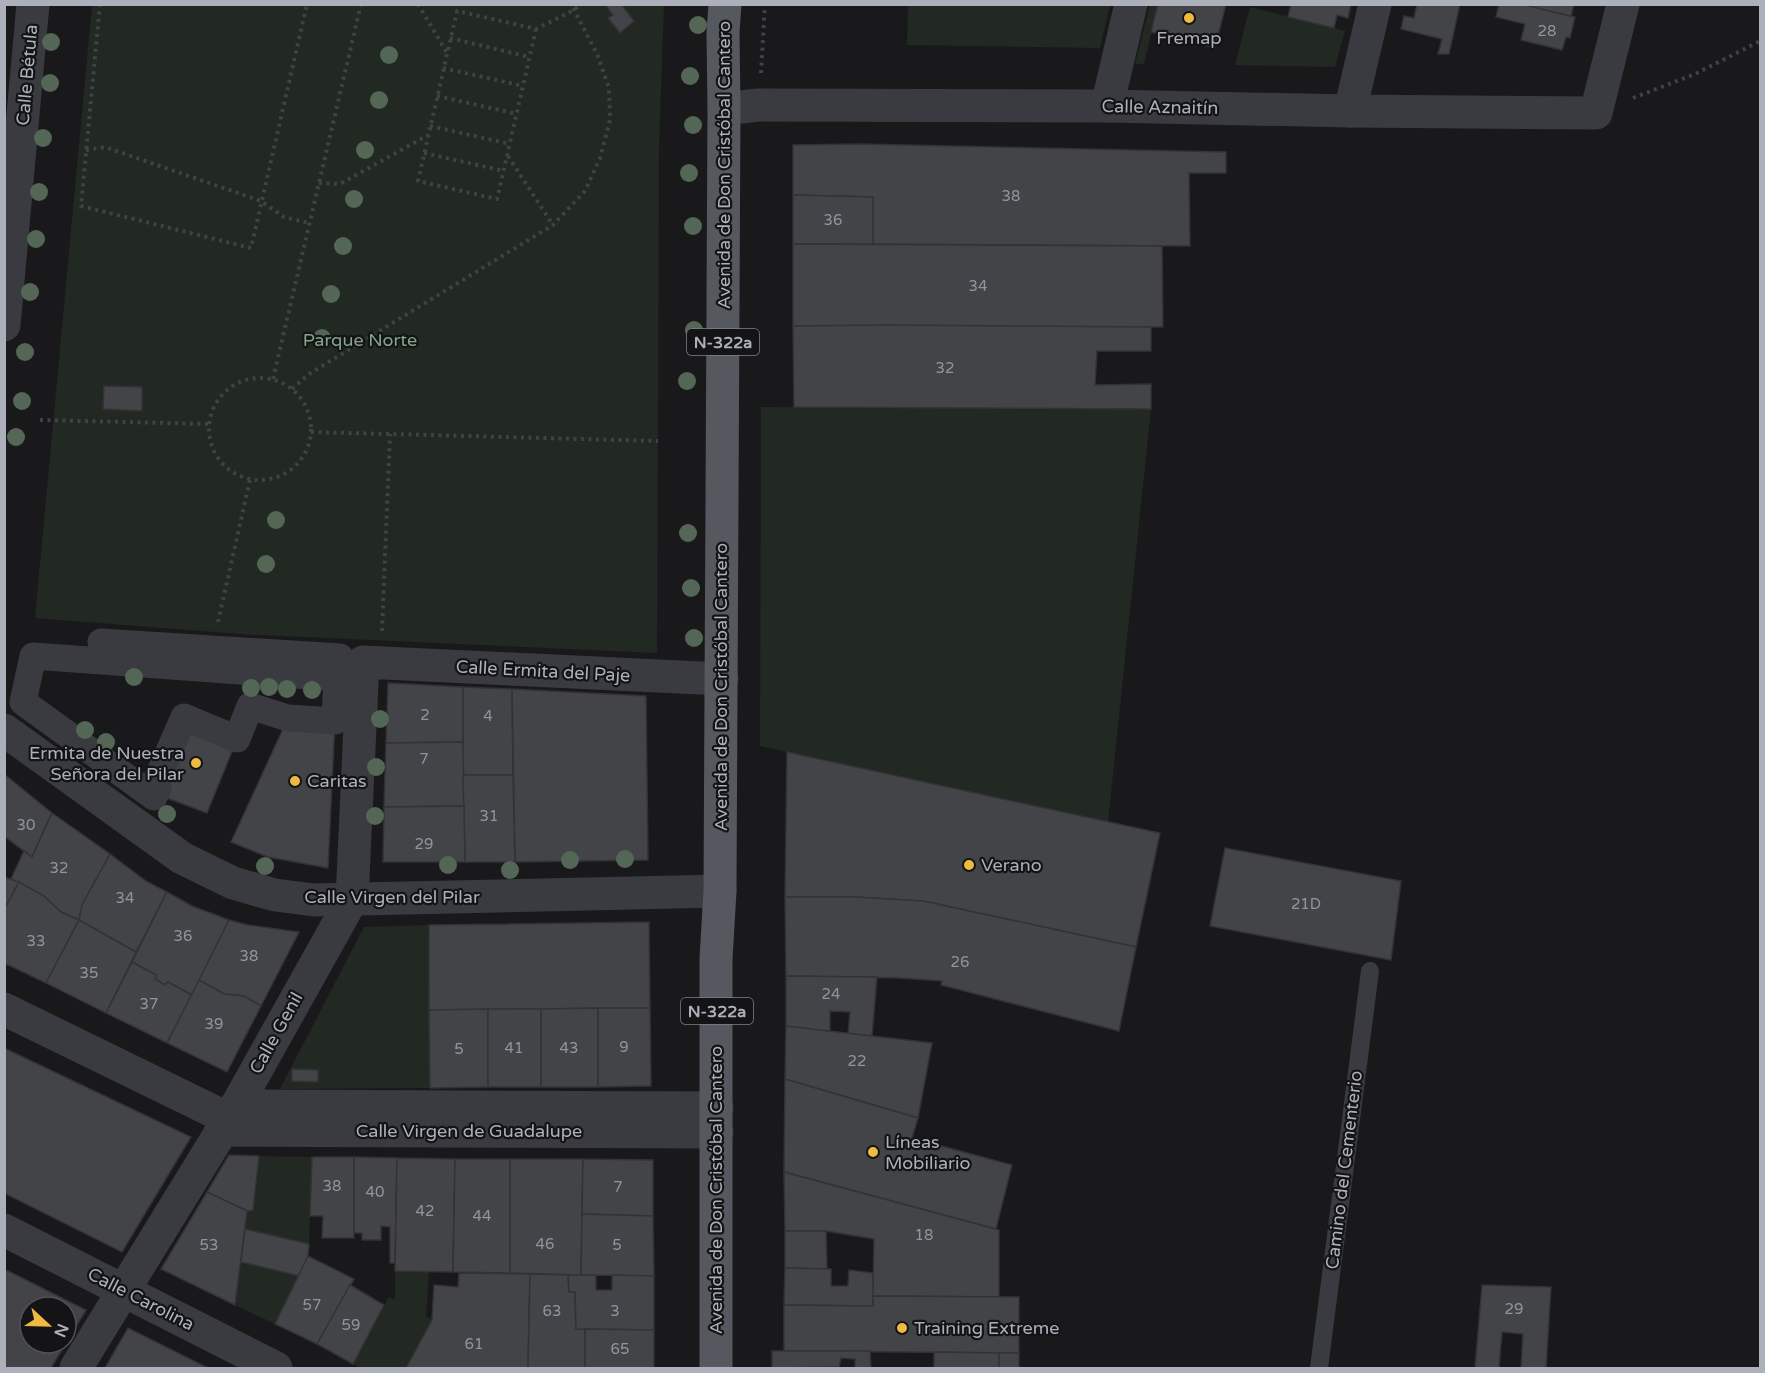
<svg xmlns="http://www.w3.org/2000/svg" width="1765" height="1373" font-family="'Varela Round',sans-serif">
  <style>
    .green { fill: #212922 }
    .building { fill: #434448; stroke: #333337; stroke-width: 1.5; fill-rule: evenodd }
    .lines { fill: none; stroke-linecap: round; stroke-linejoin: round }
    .path { stroke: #404247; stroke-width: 4; stroke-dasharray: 3 4.5; stroke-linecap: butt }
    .service { stroke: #3a3b40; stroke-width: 18 }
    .pedestrian { stroke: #3a3b40; stroke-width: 27 }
    .minor { stroke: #3a3b40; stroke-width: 33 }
    .primary { stroke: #56585f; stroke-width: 33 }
    .tree { fill: #546656 }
    .poi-dot { fill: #eeba3f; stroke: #141416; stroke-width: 2 }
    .labels { text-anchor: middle; stroke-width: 4.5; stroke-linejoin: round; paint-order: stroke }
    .number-label { font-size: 15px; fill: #92959e }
    .shield { fill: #141416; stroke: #7e8189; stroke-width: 1.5 }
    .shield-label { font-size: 16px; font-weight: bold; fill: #acb0ba }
    .poi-label { font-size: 18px; fill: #acb0ba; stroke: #141416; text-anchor: start }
    .street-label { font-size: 18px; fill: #acb0ba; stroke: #141416 }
    .park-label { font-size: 18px; fill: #84a587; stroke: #141416 }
  </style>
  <rect width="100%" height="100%" fill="#19191b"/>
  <g class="green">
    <polygon points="92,5 664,5 659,147 657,653 240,634 35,618"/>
    <polygon points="908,5 908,4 1110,5 1100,48 907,45"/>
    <polygon points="1150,5 1158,5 1144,64 1135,64"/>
    <polygon points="1250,7 1345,31 1335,67 1235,65"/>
    <polygon points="761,407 1151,409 1108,822 760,746"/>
    <polygon points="428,925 430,1088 280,1089 364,927"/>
    <polygon points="259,1156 312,1157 309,1244 245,1229 247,1211 253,1210"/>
    <polygon points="241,1262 300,1276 275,1324 235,1305"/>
    <polygon points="395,1271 429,1272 426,1316 432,1320 406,1368 361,1368 353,1364 389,1297 395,1300"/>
  </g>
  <g class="building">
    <polygon points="605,4 621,4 634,21 620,33 608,18 613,15"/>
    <polygon points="1158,4 1226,4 1215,48 1151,32"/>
    <polygon points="1291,4 1351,4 1348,18 1337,15 1334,28 1288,17"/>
    <polygon points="1417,4 1460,4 1449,54 1438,54 1442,39 1401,29 1404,16 1414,18"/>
    <polygon points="1499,4 1522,4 1575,17 1570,38 1566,37 1562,50 1521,40 1525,24 1496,17"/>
    <polygon points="1530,4 1574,4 1571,16 1529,6"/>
    <polygon points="859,144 1226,152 1226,173 1189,173 1190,246 873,244 873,197 793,195 793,145"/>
    <polygon points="793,195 873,197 873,244 793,244"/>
    <polygon points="793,244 1162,246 1163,327 793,326"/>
    <polygon points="886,325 1151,327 1151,351 1097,351 1095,385 1151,384 1151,409 794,407 793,326"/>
    <polygon points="104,386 142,387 142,411 103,409"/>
    <polygon points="388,683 463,687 463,742 386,743"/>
    <polygon points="463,687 512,689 513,775 463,775"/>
    <polygon points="512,689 646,696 648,860 515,862"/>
    <polygon points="184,717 237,739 207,813 156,794"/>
    <polygon points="288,718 335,721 328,868 268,857 231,842"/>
    <polygon points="463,742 464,806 384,807 386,743"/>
    <polygon points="787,752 1160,833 1136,947 923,901 855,897 785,897"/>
    <polygon points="4,774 52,813 32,857 4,836"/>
    <polygon points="463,775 513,775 515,862 465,862"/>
    <polygon points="464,806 465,862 383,862 384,807"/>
    <polygon points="52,813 110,854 82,905 79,920 61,912 44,896 11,879 24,851 32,857"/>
    <polygon points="1225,848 1401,881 1391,960 1210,926"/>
    <polygon points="110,854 146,881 167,892 136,952 79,920 82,905"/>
    <polygon points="4,877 19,882 4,910"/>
    <polygon points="19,882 44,896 61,912 79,920 46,983 4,963 4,910"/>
    <polygon points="167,892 192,906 229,920 192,995 168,982 165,985 155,979 156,975 132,962"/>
    <polygon points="785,897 855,897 923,901 1136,947 1119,1031 941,985 942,981 899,978 786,976"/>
    <polygon points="79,920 136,952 106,1013 46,983"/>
    <polygon points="229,920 248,925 299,932 261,1006 244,996 224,994 199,980"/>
    <polygon points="649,922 650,1008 429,1010 429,925"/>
    <polygon points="132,962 156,975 155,979 165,985 168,982 192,995 167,1043 106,1013"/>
    <polygon points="786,976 877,977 872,1036 848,1034 850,1012 830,1011 830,1032 786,1026"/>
    <polygon points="199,980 224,994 244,996 261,1006 227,1072 167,1043"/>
    <polygon points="598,1008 598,1087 541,1087 541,1009"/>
    <polygon points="598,1008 650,1008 651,1086 598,1087"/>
    <polygon points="488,1009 488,1087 430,1088 429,1010"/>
    <rect x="488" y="1009" width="53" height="78"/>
    <polygon points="786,1026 932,1043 918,1118 785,1079"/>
    <polygon points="4,1048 191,1137 122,1252 4,1193"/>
    <polygon points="292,1069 318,1070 318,1082 292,1081"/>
    <polygon points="785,1079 918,1118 912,1138 1012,1165 996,1229 784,1172"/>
    <polygon points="229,1155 259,1156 253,1210 247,1211 207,1192"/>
    <polygon points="312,1157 354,1157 354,1238 322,1238 323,1216 310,1216"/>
    <polygon points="354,1157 397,1158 395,1263 390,1263 390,1227 381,1226 381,1240 362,1240 362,1233 354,1233"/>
    <polygon points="397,1158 455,1159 453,1272 395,1271"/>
    <polygon points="455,1159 510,1159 510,1273 453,1272"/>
    <polygon points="510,1159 583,1159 581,1275 510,1273"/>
    <polygon points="583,1159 653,1160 653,1216 582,1214"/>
    <polygon points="784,1172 999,1230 999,1297 873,1296 874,1239 826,1231 785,1231"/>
    <polygon points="207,1192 247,1211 235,1305 161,1269"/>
    <polygon points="582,1214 653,1216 654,1276 581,1275"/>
    <polygon points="245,1229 309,1244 308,1256 300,1276 241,1262"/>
    <polygon points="785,1231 826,1231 827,1269 785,1268"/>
    <polygon points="308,1256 354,1279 317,1344 275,1324"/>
    <polygon points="785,1268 831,1269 831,1286 848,1286 849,1270 873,1273 873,1306 784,1305"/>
    <path d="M4,1269L86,1310L51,1368H8L4,1366ZM30,1307H66V1343H30Z"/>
    <polygon points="459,1273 530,1274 528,1368 406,1368 432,1320 434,1285 458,1287"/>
    <polygon points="530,1274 568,1275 569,1292 575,1292 576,1329 585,1329 585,1368 528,1368"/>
    <polygon points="568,1275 596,1275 596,1290 612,1290 612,1275 654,1276 654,1330 576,1329 575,1292 569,1292"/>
    <polygon points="350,1285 384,1305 353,1364 317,1344"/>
    <polygon points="1482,1285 1551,1287 1546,1368 1521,1368 1523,1334 1502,1332 1499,1368 1475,1368"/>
    <polygon points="873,1296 1019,1297 1019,1353 784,1351 784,1305 873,1306"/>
    <polygon points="128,1328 208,1368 105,1368"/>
    <polygon points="585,1329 654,1330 654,1368 585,1368"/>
    <polygon points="772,1351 870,1351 871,1368 855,1368 855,1359 841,1358 839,1367 772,1368"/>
    <polygon points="934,1352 999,1353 999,1368 934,1368"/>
    <rect x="999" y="1353" width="20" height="15"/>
  </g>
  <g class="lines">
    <g class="path">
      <polyline points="100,4 81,206 251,248 307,4"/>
      <polyline points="418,4 447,53"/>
      <polyline points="536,29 497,199 418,181 457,11 536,29 574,10 581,4"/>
      <polyline points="450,38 529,57"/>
      <polyline points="443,68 523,86"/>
      <polyline points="761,73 765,4"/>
      <polyline points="437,96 517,114"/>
      <polyline points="1633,98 1695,74 1760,41"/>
      <polyline points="430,126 510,144"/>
      <polyline points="86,150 105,147 261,201 284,217 309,223"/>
      <polyline points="424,153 504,171"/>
      <polyline points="508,156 553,225"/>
      <polyline points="319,183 340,184 428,135"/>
      <circle cx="260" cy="429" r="51"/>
      <polyline points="273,379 361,4"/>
      <polyline points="292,389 309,374 553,225 585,191 600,158 610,120 609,88 597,54 571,4"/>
      <polyline points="40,420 208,424"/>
      <polyline points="311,432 658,441"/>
      <polyline points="218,622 250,480"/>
      <polyline points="382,631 390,434"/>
    </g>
    <polyline class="service" points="1319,1368 1370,971"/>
    <g class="pedestrian">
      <polyline points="101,642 340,657"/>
      <polygon points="33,656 337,678 335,721 288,718 250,706 237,739 184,717 154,786 158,788 154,797 23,702"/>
    </g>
    <g class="minor">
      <polyline points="1107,106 1131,4"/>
      <polyline points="724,109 758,105 1107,106 1350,111 1596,113 1623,4"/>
      <polyline points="1350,111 1375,4"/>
      <polyline points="4,325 33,4"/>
      <polyline points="4,730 182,858 233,883 275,895 314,900 720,891"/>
      <polyline points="4,1009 229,1119"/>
      <polyline points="236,1106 717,1108"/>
      <polyline points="221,1130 717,1132"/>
      <polyline points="4,1230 276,1368"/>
      <polyline points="76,1368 229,1119 352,899 363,662 722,679"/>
    </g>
    <polyline class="primary" points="716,1368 716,959 720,891 724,109 723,32 725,4"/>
  </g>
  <g class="tree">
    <circle cx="698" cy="25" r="9"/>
    <circle cx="51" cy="42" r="9"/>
    <circle cx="389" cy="55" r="9"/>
    <circle cx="690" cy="76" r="9"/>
    <circle cx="50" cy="83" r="9"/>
    <circle cx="379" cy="100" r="9"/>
    <circle cx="693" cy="125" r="9"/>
    <circle cx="43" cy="138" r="9"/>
    <circle cx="365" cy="150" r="9"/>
    <circle cx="689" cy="173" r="9"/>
    <circle cx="39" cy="192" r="9"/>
    <circle cx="354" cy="199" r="9"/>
    <circle cx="693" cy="226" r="9"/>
    <circle cx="36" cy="239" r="9"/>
    <circle cx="343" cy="246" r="9"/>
    <circle cx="30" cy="292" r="9"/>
    <circle cx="331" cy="294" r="9"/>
    <circle cx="694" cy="330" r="9"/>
    <circle cx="322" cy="338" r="9"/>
    <circle cx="25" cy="352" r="9"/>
    <circle cx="687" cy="381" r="9"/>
    <circle cx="22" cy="401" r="9"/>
    <circle cx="16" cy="437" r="9"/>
    <circle cx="276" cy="520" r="9"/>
    <circle cx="688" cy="533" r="9"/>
    <circle cx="266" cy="564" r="9"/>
    <circle cx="691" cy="588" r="9"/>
    <circle cx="694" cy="638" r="9"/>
    <circle cx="134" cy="677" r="9"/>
    <circle cx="269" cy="687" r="9"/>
    <circle cx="251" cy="688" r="9"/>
    <circle cx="287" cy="689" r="9"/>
    <circle cx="312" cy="690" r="9"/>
    <circle cx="380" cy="719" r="9"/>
    <circle cx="85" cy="730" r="9"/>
    <circle cx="106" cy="742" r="9"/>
    <circle cx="376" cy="767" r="9"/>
    <circle cx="167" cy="814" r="9"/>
    <circle cx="375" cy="816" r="9"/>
    <circle cx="625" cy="859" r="9"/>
    <circle cx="570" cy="860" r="9"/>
    <circle cx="448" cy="865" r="9"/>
    <circle cx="265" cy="866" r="9"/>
    <circle cx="510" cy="870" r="9"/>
  </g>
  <g class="poi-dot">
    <circle cx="1189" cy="18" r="6"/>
    <circle cx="196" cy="763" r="6"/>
    <circle cx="295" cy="781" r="6"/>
    <circle cx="969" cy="865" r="6"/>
    <circle cx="873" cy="1152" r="6"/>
    <circle cx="902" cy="1328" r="6"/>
  </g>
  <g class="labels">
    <g class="number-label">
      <text x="1547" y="36">28</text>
      <text x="1011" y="201">38</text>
      <text x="833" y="225">36</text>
      <text x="978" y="291">34</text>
      <text x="945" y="373">32</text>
      <text x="425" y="720">2</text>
      <text x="488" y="721">4</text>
      <text x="424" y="764">7</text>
      <text x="489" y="821">31</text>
      <text x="26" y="830">30</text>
      <text x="424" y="849">29</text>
      <text x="59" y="873">32</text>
      <text x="125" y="903">34</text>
      <text x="1306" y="909">21D</text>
      <text x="183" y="941">36</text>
      <text x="36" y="946">33</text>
      <text x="249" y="961">38</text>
      <text x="960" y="967">26</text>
      <text x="89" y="978">35</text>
      <text x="831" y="999">24</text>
      <text x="149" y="1009">37</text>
      <text x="214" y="1029">39</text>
      <text x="624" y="1052">9</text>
      <text x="514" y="1053">41</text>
      <text x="569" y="1053">43</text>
      <text x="459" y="1054">5</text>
      <text x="857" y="1066">22</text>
      <text x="332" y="1191">38</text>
      <text x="618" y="1192">7</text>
      <text x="375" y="1197">40</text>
      <text x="425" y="1216">42</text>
      <text x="482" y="1221">44</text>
      <text x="924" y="1240">18</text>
      <text x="545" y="1249">46</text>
      <text x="209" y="1250">53</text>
      <text x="617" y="1250">5</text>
      <text x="312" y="1310">57</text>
      <text x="1514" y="1314">29</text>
      <text x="552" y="1316">63</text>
      <text x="615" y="1316">3</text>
      <text x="351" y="1330">59</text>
      <text x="474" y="1349">61</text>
      <text x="620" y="1354">65</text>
    </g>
    <g class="shield">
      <rect x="687" y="329" width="72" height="26" rx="4.5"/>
      <rect x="681" y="998" width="72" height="26" rx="4.5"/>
    </g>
    <g class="shield-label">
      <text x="723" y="348">N-322a</text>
      <text x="717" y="1017">N-322a</text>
    </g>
    <g class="poi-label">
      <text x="1189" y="44" text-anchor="middle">Fremap</text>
      <text x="184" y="759" text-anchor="end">Ermita de Nuestra<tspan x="184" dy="21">Señora del Pilar</tspan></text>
      <text x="307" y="787">Caritas</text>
      <text x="981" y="871">Verano</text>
      <text x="885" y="1148">Líneas<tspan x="885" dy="21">Mobiliario</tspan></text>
      <text x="914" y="1334">Training Extreme</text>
    </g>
    <g class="street-label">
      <text transform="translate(27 75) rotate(-85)" y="6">Calle Bétula</text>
      <text transform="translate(1160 107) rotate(1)" y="6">Calle Aznaitín</text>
      <text transform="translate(724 165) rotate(-90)" y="6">Avenida de Don Cristóbal Cantero</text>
      <text transform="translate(543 671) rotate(3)" y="6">Calle Ermita del Paje</text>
      <text transform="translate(721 687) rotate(-90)" y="6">Avenida de Don Cristóbal Cantero</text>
      <text x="392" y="903">Calle Virgen del Pilar</text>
      <text transform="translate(276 1033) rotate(-61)" y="6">Calle Genil</text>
      <text x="469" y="1137">Calle Virgen de Guadalupe</text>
      <text transform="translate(1344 1170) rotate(-83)" y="6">Camino del Cementerio</text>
      <text transform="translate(716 1190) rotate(-90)" y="6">Avenida de Don Cristóbal Cantero</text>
      <text transform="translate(141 1299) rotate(27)" y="6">Calle Carolina</text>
    </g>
    <g class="park-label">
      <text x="360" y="346">Parque Norte</text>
    </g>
  </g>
  <rect width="1765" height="1373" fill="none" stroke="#acb0ba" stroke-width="12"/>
  <g transform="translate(48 1325) rotate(112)"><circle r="28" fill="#141416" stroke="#515258" stroke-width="1.5"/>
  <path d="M0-4.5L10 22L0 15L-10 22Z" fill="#eeba3f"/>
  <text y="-9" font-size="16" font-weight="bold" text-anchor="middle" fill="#acb0ba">N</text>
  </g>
</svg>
